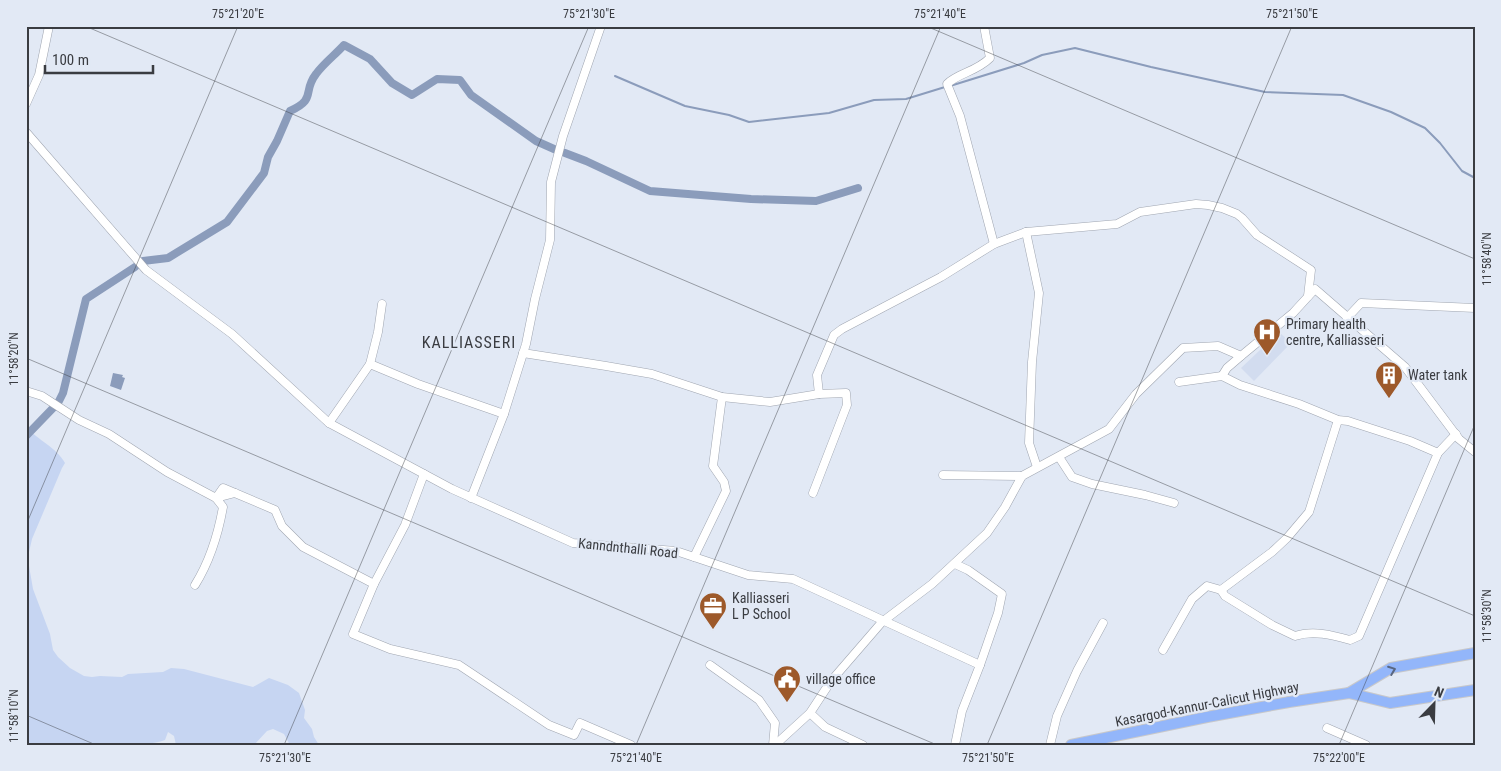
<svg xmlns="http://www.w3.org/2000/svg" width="1501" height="771" font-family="'Roboto Condensed',sans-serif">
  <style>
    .built { fill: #d2dcef }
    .green { fill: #c6d5f2 }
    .water { fill: #8b9cbb }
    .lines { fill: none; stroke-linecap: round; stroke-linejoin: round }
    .stream { stroke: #8b9cbb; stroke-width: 2 }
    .canal { stroke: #8b9cbb; stroke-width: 8 }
    .minor-casing { stroke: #a0a6b1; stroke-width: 9 }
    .highway-casing { stroke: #c8c8ca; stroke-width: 12 }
    .minor { stroke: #fff; stroke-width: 8 }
    .highway { stroke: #93b6fa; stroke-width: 10 }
    .oneway { stroke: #596782 }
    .ticks { fill: none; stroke: #3a3c41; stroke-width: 1; stroke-opacity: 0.45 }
    .labels { text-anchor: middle; stroke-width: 4.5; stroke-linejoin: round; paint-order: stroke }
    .poi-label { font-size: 14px; fill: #3a3c41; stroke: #e2e9f5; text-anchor: start }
    .street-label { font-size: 14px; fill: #3a3c41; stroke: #e2e9f5 }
    .quarter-label { font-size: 16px; letter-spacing: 1px; fill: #3a3c41; stroke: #e2e9f5 }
    .neatline { fill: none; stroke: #3a3c41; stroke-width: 2 }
    .ticks-label { font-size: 12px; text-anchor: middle; fill: #3a3c41 }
  </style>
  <rect width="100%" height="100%" fill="#e2e9f5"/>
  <polygon class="built" points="1279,332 1291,343 1254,381 1241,368"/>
  <path class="green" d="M26,427C38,440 57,448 65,463L62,468L32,539L29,552V566L33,589L50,634L53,650L58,657L70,668L84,676L92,677L100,676L122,677L128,674L163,672L171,668L184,669L253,687L269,678L288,685L299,693L305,710L304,718L312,729L314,737L319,745H290L284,734L273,729L267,731L254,745H176L174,736L168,732L165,740C153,745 140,743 128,745H26Z"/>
  <polygon class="water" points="113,373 123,375 122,377 125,378 121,390 110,386"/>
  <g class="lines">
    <g class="stream">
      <polyline points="615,76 685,106 729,115 749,122 829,113 874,100 906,99 945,87"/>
      <polyline points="950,86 1024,63 1042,55 1075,48 1151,67 1265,92 1343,95 1391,112 1425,128 1440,143 1462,171 1475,178"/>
      <polyline points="43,417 52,409"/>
    </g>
    <g class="canal">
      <polyline points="565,153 586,161 650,191 751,199 816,201 858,188"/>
      <path d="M143,261L168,258L227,222L264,173L268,157L277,141L290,111C317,99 302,92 316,74C324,63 335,55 344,45L370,59L392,83L412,95L437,79L460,80L471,95L536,141L554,149"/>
      <polyline points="58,403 63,393 86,299 135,267"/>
      <polyline points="26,436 54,407"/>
    </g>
    <g class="minor-casing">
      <g id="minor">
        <path d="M984,26L990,58C976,72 958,73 947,84L960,116L994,244"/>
        <polyline points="26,104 39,75 49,26"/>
        <polyline points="26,132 146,270 232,334 329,423 370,364 418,384 504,414 526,344 535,299 550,240 551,182 563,136 601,26"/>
        <polyline points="1026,232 1039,293 1032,362 1029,443 1037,467"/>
        <polyline points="1347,318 1361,303 1475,308"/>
        <polyline points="523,353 606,366 652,374 722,397 770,402 819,394 846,393 847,405 813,493"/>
        <polyline points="370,364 378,332 382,304"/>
        <polyline points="1222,376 1227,368 1241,356"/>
        <polyline points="1179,382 1222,376 1240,385 1299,404 1338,420 1348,421 1410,441 1438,453"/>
        <polyline points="26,391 42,396 79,420 109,434 167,472 216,498 223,488 275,510 282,526 303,547 374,584 353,634 390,649 459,665 549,725 574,735 580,723 631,745"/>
        <polyline points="819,394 817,375 834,335 842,329 941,277 994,244 1026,232 1117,224 1140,212 1196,204 1208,205 1222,208 1237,214 1242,218 1257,235 1311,270 1308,296"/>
        <polyline points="329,423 452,489 573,543 676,551 748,575 793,579 980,665 962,711 955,745"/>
        <polyline points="1059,457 1072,477 1092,484 1145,495 1174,503"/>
        <polyline points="943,475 1022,476"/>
        <polyline points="471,498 504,414"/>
        <polyline points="694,557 726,491 724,482 713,466 722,397"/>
        <polyline points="955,564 968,570 1002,594 998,613 980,665"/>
        <polyline points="374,584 405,525 424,474"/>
        <path d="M195,585C210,561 218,535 223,507L216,498L235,493"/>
        <polyline points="1221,590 1272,552 1287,538 1309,512 1338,420"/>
        <path d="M1163,650L1192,599L1207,586L1221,590L1225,596L1272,625L1295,636C1313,630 1332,635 1350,640L1359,636L1438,453L1456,434"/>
        <polyline points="710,665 759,700 775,723 773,745"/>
        <polyline points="810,713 825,727 863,745"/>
        <polyline points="1327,728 1366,745"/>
        <polyline points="775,745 810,713 831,681 882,622 932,584 987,533 1005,507 1022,476 1109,429 1136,394 1183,348 1218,346 1241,356 1293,313 1315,289 1405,367 1459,439 1475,452"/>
        <polyline points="1050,745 1057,716 1077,671 1103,623"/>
      </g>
    </g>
    <g class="highway-casing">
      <g id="highway">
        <polyline points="1349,693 1391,668 1475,653"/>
        <polyline points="1071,745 1207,717 1289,702 1349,693 1390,703 1475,690"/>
      </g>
    </g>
    <use href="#minor" class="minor"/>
    <use href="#highway" class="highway"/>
  </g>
  <defs><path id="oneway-chevron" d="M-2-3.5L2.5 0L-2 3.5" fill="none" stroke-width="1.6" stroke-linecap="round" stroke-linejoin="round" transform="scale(1.25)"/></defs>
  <use class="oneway" href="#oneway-chevron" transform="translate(1392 670) rotate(-21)"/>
  <path class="ticks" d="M85,26L1475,616M926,26L1475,259M26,358L937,745M26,525L238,26M26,715L96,745M284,745L589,26M636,745L941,26M987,745L1292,26M1339,745L1475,424"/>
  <defs>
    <g id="hospital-pin" transform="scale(1.4375)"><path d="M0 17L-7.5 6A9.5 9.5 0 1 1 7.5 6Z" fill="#9d592a" stroke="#e2e9f5"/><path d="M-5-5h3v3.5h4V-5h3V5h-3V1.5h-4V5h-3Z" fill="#fff"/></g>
    <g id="building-pin" transform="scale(1.4375)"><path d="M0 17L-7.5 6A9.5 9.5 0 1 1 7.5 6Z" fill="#9d592a" stroke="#e2e9f5"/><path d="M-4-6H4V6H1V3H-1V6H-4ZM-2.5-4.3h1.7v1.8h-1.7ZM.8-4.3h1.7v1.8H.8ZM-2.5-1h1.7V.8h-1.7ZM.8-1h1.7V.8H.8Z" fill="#fff"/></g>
    <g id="office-pin" transform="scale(1.4375)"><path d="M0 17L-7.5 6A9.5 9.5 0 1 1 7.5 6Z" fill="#9d592a" stroke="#e2e9f5"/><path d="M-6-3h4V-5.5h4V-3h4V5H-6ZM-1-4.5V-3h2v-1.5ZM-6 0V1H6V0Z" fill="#fff"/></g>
    <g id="civic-pin" transform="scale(1.4375)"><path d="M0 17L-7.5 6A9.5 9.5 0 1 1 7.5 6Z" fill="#9d592a" stroke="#e2e9f5"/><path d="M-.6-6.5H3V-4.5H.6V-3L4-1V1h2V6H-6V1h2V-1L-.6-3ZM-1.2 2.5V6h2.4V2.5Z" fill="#fff"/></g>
  </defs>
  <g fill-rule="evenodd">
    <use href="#hospital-pin" x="1267" y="332"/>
    <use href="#building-pin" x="1389" y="375"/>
    <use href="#office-pin" x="713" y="606"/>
    <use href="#civic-pin" x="787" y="679"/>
  </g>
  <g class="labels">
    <g class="poi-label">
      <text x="1286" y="329">Primary health<tspan x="1286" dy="16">centre, Kalliasseri</tspan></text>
      <text x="1408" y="380">Water tank</text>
      <text x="732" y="603">Kalliasseri<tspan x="732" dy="16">L P School</tspan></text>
      <text x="806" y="684">village office</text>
    </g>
    <g class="street-label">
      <text transform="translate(628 548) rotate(6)" y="5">Kanndnthalli Road</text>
      <text transform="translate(1207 704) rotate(-11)" y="5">Kasargod-Kannur-Calicut Highway</text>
    </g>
    <g class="quarter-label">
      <text x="469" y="348">KALLIASSERI</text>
    </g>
  </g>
  <rect width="1501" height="771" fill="none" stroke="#e2e9f5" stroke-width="55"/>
  <g transform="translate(1434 704) rotate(23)" stroke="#e2e9f5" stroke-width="4" paint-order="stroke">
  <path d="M0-4L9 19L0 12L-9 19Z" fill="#3a3c41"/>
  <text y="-8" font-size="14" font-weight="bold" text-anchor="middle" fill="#3a3c41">N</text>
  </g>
  <path d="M45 65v8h108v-8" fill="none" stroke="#3a3c41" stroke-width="2.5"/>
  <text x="52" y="65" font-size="15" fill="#3a3c41" stroke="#e2e9f5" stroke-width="4" paint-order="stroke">100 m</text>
  <rect x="28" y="28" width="1446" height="716" class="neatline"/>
  <g class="ticks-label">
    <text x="238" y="18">75°21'20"E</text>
    <text x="589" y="18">75°21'30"E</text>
    <text x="940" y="18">75°21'40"E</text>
    <text x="1292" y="18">75°21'50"E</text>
    <text transform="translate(1487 259) rotate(-90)" y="4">11°58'40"N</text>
    <text transform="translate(14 359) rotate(-90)" y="4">11°58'20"N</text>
    <text transform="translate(1487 616) rotate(-90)" y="4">11°58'30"N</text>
    <text transform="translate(14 716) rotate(-90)" y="4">11°58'10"N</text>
    <text x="285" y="762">75°21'30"E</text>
    <text x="636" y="762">75°21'40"E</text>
    <text x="988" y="762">75°21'50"E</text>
    <text x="1339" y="762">75°22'00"E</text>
  </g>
</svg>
